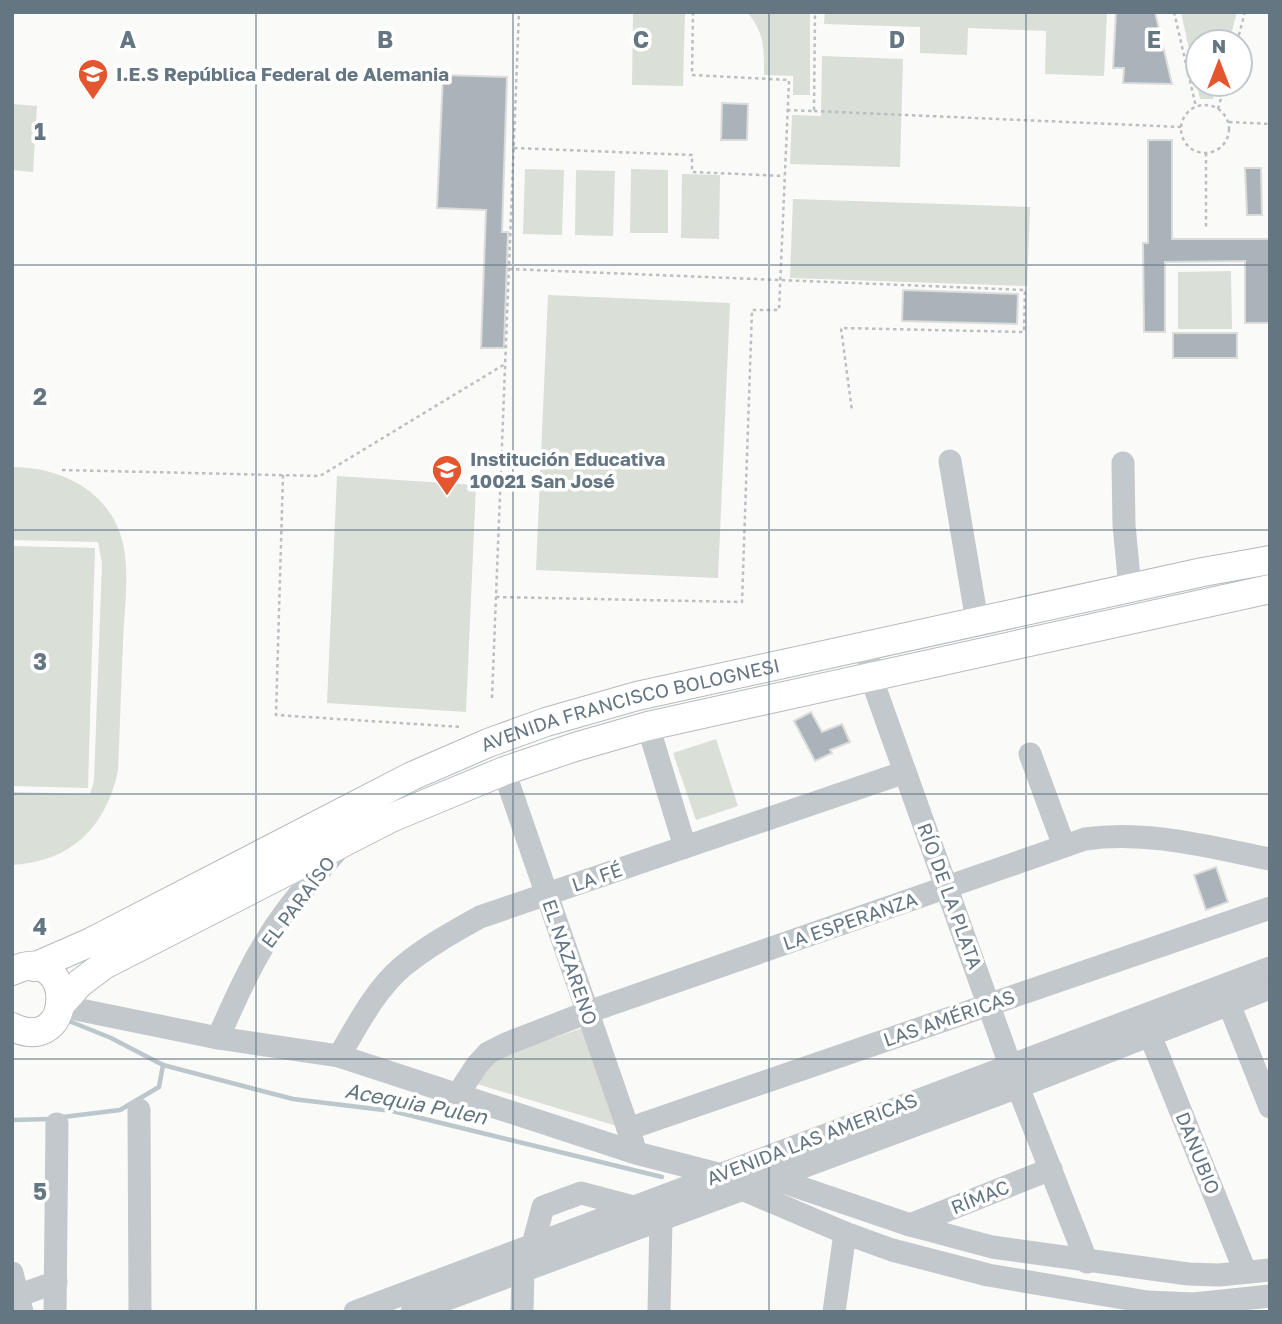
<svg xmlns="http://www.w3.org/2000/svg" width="1282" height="1324" font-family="'Golos Text',sans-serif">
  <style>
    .green { fill: #dadfd7 }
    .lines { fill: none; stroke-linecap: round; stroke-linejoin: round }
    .stream { stroke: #bbc7cb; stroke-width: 4.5 }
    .building { fill: #aab3b9; stroke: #dcdcda; stroke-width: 2 }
    .major-casing { stroke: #b5babe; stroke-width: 30 }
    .path { stroke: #bbbfc2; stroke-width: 2.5; stroke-dasharray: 3.5 3.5; stroke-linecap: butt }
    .minor { stroke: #c3c8cc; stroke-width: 23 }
    .major { stroke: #fff; stroke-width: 28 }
    .grid { fill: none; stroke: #657683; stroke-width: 2; stroke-opacity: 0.55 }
    .labels { text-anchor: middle; stroke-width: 7; stroke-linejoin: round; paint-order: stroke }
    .poi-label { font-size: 19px; font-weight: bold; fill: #657683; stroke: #fff; text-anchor: start }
    .street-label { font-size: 19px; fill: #657683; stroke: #fff }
    .water-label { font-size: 21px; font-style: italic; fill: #60757c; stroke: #fff }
    .grid-label { font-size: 23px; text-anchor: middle; font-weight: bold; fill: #657683; stroke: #fff; stroke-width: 7; stroke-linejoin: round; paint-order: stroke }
  </style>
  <rect width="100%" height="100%" fill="#fafaf8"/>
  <g class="green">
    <polygon points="633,12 685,12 683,86 632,85"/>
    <path d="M747,12H810V95H793V76L764,75C764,49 765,33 747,12Z"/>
    <polygon points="825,12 1107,12 1104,76 1045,74 1046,31 968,28 967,55 920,53 920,27 824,24"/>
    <polygon points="1181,12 1237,12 1229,42 1198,42 1198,84 1217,84 1213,99 1200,99"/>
    <polygon points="822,56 903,59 900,167 790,164 792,115 821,116"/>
    <polygon points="12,104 37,106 33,172 12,170"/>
    <polygon points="525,169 564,170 562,235 523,234"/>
    <polygon points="631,169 668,170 668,233 630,233"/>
    <polygon points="576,170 615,171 613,236 575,235"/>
    <polygon points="682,174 720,175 719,239 681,238"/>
    <polygon points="793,199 1030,207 1027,286 790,278"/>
    <polygon points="1231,271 1232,329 1178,329 1178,272"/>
    <polygon points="548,295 730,303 718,578 536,570"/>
    <path d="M12,467C59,467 106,489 121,536C131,569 124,609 123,643C121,685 120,728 118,771C105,828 72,861 12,865V792L90,794L94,781L102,563L98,542L12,540Z"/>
    <polygon points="337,476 476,485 466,712 327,703"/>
    <polygon points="12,546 95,548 88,788 12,786"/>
    <polygon points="716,739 738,806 696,820 673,753"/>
    <polygon points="583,1028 620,1127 477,1084 497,1057"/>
  </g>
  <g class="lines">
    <g class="stream">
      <polyline points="69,1021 111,1038 163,1065 293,1099 392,1111 662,1177"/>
      <polyline points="63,1117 120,1110 159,1087 163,1065"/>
      <polyline points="12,1120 51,1119"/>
    </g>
  </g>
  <g class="building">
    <polygon points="1116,12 1155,12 1172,84 1123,83 1124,68 1113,68"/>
    <polygon points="443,75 507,77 502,232 508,232 504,348 481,348 486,210 437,208"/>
    <polygon points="722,103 748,104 747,140 721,140"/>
    <polygon points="1148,140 1172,140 1172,239 1270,239 1270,323 1245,323 1245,261 1165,262 1165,332 1144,332 1143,243 1148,243"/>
    <polygon points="1245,168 1261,168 1262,215 1247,215"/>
    <polygon points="903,290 1018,294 1017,324 902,321"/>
    <rect x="1173" y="333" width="64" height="25"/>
    <polygon points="811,712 822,732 842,724 850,742 830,750 832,753 815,761 794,721"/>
    <polygon points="1216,867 1228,902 1206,910 1194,875"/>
  </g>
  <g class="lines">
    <g class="major-casing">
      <g id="major">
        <path id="s1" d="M34,967L91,942L412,776L488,743L546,722L637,696L1203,572L1270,560"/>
        <path d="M12,971C77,940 76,1058 12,1027"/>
        <polyline points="62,1003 80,983 104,965 391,818 504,771 575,747 648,726 1270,589"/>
      </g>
    </g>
    <g class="path">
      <polyline points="1174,12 1196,107"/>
      <polyline points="1237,42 1245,12"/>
      <circle cx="1205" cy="129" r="24"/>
      <polyline points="1218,109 1225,84"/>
      <polyline points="787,110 814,111 815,12"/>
      <polyline points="814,111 1181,127"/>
      <polyline points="1229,122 1270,124"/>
      <polyline points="514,148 692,155 692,172 784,176"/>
      <polyline points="1206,153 1206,227"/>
      <polyline points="509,269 1025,290 1024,332 841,328 852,411"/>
      <polyline points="62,470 320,476 505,364"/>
      <polyline points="283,475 276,715 462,727"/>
      <polyline points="496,597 742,602 752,310 779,310 789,80 692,75 693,12"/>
      <polyline points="492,698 519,12"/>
    </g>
    <g class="minor">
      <polyline points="950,461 977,621"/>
      <polyline points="1123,463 1124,525 1130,588"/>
      <polyline points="867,646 871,677 905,772 1018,1087 1087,1262"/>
      <polyline points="648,726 685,847"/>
      <polyline points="1030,754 1064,846"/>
      <polyline points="504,771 633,1143"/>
      <polyline points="1229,1004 1270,1107"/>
      <polyline points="61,1006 218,1038 339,1056 636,1153 718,1174 772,1178 910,1225 992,1247 1188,1274 1219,1275 1270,1270"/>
      <polyline points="1150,1035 1245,1271"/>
      <path d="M218,1038C237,995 256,952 284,914C301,891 321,869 340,847"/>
      <path d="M339,1056C357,1026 375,990 402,967C426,947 453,932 480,917L905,772"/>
      <path d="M458,1094L477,1065L488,1053L506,1044L588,1012L1085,839C1147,830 1209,847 1270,859"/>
      <polyline points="139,1110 140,1312"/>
      <polyline points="628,1129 1270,908"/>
      <polyline points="735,1186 845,1233 892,1250 988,1275 1147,1302 1194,1304 1270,1296"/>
      <polyline points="910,1225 1051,1169"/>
      <polyline points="533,1245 543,1207 581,1193 634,1207"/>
      <polyline points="12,1273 22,1312"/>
      <polyline points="12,1298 56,1282"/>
      <polyline points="55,1312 57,1124"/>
      <polyline points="355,1312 1270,968"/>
      <polyline points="412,1312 1018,1087 1270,988"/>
      <polyline points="522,1312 523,1270"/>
      <polyline points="659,1312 661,1220"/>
      <polyline points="834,1312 845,1233"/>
    </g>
    <use href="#major" class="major"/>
  </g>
  <path class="grid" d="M256,12V1312M513,12V1312M769,12V1312M1026,12V1312M12,265H1270M12,530H1270M12,794H1270M12,1059H1270"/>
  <defs>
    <g id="university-pin" transform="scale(1.575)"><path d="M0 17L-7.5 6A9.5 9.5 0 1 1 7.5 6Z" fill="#e4572e" stroke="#fff"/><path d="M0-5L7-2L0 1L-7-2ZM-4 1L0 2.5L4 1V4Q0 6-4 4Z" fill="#fff"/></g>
    <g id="school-pin" transform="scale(1.575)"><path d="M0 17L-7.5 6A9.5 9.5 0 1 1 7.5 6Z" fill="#e4572e" stroke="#fff"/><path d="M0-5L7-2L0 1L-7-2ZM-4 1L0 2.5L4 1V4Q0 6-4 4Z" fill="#fff"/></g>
  </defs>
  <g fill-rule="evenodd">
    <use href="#university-pin" x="93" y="74"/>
    <use href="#school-pin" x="447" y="470"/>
  </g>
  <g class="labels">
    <g class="poi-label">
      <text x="116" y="81">I.E.S República Federal de Alemania</text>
      <text x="470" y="466">Institución Educativa<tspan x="470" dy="22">10021 San José</tspan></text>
    </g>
    <g class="street-label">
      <text dy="7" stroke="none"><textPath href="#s1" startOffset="654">AVENIDA FRANCISCO BOLOGNESI</textPath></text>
      <text transform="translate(597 877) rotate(-19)" y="7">LA FÉ</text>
      <text transform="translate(950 896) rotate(70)" y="7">RÍO DE LA PLATA</text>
      <text transform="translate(298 902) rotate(-53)" y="7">EL PARAÍSO</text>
      <text transform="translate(850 921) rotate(-19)" y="7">LA ESPERANZA</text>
      <text transform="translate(570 962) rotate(71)" y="7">EL NAZARENO</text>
      <text transform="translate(949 1018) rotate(-19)" y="7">LAS AMÉRICAS</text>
      <text transform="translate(812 1139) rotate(-21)" y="7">AVENIDA LAS AMERICAS</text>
      <text transform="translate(1198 1153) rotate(68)" y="7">DANUBIO</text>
      <text transform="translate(980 1197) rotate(-22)" y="7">RÍMAC</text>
    </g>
    <g class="water-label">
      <text transform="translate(416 1104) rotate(11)" y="7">Acequia Pulen</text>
    </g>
  </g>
  <g class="grid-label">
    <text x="128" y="48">A</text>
    <text x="385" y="48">B</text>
    <text x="641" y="48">C</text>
    <text x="897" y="48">D</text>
    <text x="1154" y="48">E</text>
    <text x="40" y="140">1</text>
    <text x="40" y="405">2</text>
    <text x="40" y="670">3</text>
    <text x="40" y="935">4</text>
    <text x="40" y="1200">5</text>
  </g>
  <rect width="1282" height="1324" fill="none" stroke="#657683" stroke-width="28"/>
  <g transform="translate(1219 63)"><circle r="33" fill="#ffffff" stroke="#c1c8cd" stroke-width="2"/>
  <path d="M0-5L12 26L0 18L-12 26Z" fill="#e4572e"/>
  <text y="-10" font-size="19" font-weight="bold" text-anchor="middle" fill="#657683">N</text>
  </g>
</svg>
